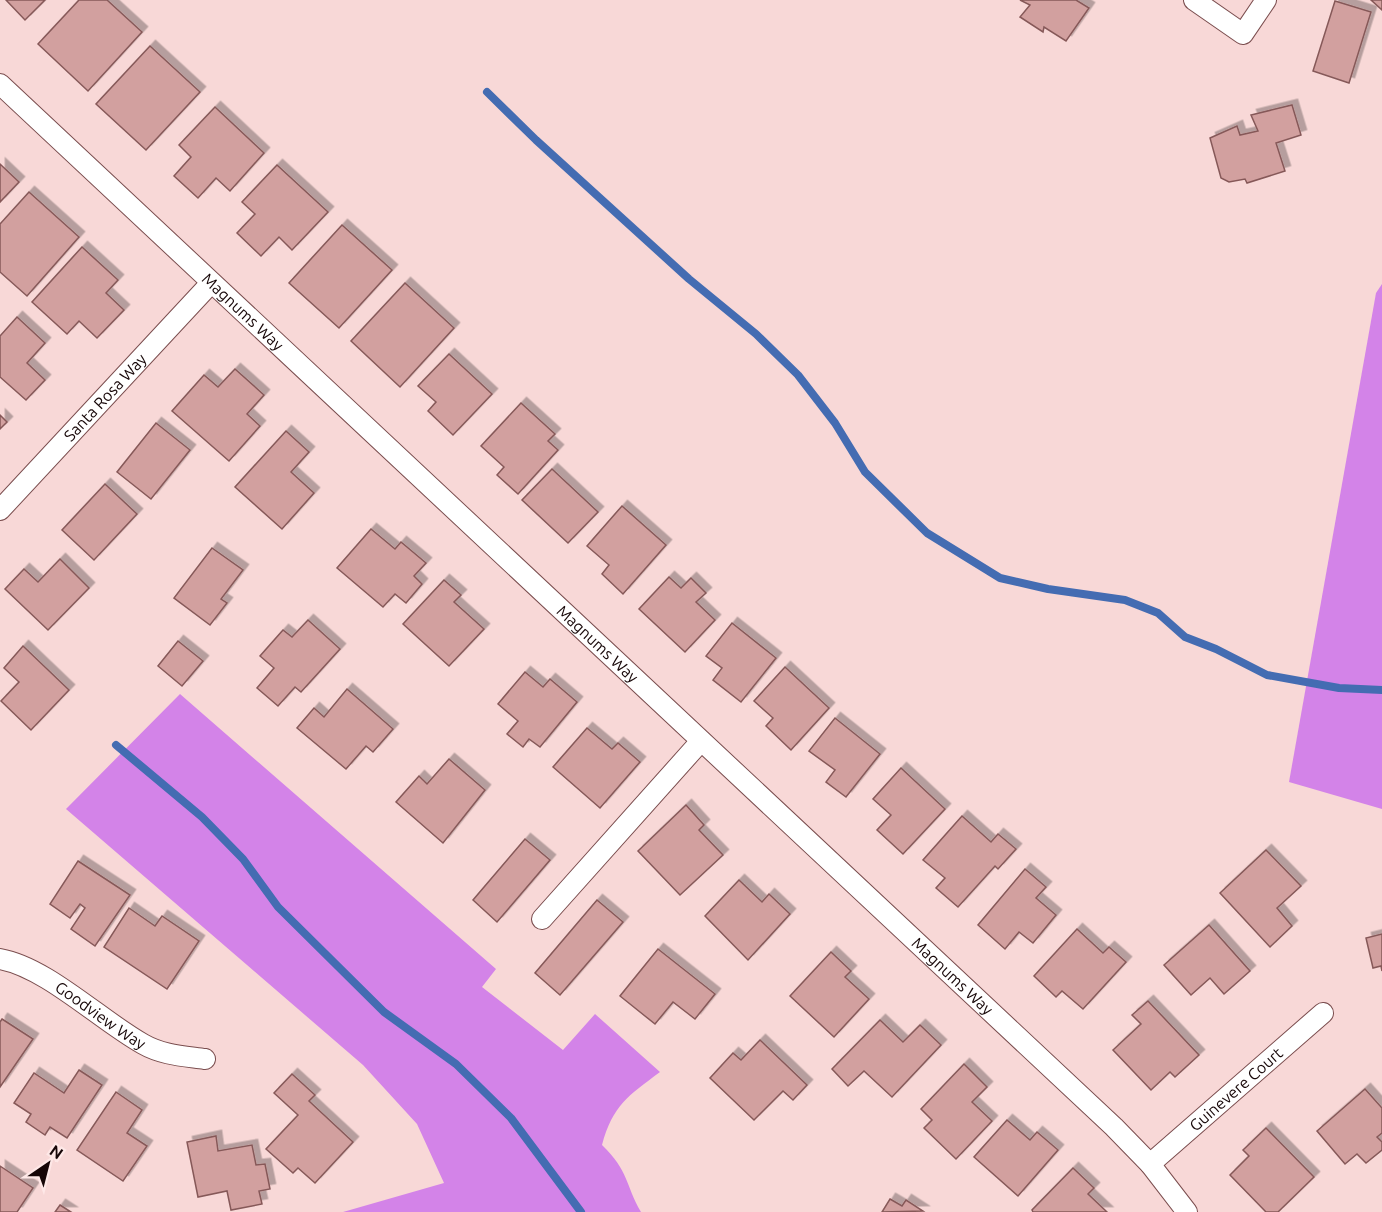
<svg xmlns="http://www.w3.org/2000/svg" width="1382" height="1212" font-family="Ubuntu,sans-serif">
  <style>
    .forest { fill: #d383e8 }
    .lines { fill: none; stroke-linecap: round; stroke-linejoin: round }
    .stream { stroke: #446cb2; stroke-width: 8 }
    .building { fill: #d2a09f; stroke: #865959; stroke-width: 1.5; filter: url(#shadow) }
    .street-casing { stroke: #7a4d4e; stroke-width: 22 }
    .street { stroke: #fff; stroke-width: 20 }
    .labels { text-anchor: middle; stroke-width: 5; stroke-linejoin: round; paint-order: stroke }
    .street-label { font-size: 16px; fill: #160607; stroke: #fee8e7 }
  </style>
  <defs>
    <filter id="shadow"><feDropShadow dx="5.5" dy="-5.5" stdDeviation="0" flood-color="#0004"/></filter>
  </defs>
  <rect width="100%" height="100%" fill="#f8d8d7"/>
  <g class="forest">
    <polygon points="1382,284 1382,809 1289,782 1376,293"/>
    <path d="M180,694L496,969L482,987L563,1050L595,1014L660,1072C628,1096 613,1105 602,1145C629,1171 625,1184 641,1212H343L444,1183L417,1124L363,1065L66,809Z"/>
  </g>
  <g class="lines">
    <g class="stream">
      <polyline points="487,92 536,140 689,279 756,334 798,375 835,423 865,472 927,533 1000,578 1048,589 1125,600 1158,613 1185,637 1216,649 1267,675 1339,688 1382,690"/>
      <polyline points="116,745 202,817 243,859 278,907 384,1012 456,1064 511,1118 581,1212"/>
    </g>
  </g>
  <g class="building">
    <polygon points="6,0 45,0 25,20"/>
    <polygon points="79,0 107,0 142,32 88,91 38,44"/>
    <polygon points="1020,0 1076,0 1089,8 1066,41 1044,27 1043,32 1020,17 1030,5"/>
    <polygon points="1371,0 1382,0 1382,10"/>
    <polygon points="1335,1 1371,12 1349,83 1313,71"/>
    <polygon points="150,46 200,92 146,150 96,104"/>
    <polygon points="1292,105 1301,135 1276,143 1285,171 1247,183 1245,179 1229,182 1221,178 1210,138 1237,126 1240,135 1258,131 1251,115"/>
    <polygon points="215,107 264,153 230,191 216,178 198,198 174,176 191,157 179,145"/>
    <polygon points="0,164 19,182 0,202"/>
    <polygon points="277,165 328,212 292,250 279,237 261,256 237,233 255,214 242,202"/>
    <polygon points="29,192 79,237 27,296 0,272 0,224"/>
    <polygon points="342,225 392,270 339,328 289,283"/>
    <polygon points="82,247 118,280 106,293 124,310 97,338 79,321 67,334 32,302"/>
    <polygon points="405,283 454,328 400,387 351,341"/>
    <polygon points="17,317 45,343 27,363 45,380 26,400 0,377 0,336"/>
    <polygon points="449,354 492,394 453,435 428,411 436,402 418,386"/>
    <polygon points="235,369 264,395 247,414 260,426 229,461 172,411 204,375 218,387"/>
    <polygon points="521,403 555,434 548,441 558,450 518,494 497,475 504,467 481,446"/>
    <polygon points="0,415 7,422 0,429"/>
    <polygon points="156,423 190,450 151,499 117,472"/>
    <polygon points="286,431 309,452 291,472 314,493 282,529 235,487"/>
    <polygon points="552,469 598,512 568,543 522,500"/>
    <polygon points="105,484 137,514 94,560 62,530"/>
    <polygon points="622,506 666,545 623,594 602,574 609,565 587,546"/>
    <polygon points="371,529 395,549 401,542 426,563 414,576 422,584 406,603 395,594 383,607 337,568"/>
    <polygon points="212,548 243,570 221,599 227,603 210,625 174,598"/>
    <polygon points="60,559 89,588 48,630 5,589 24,569 38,582"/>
    <polygon points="669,577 681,588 691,578 706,593 696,602 715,620 685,652 639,609"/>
    <polygon points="444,580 461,595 454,602 484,629 449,666 403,624"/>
    <polygon points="308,620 340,649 301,692 295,687 278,706 257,688 274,668 260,656 283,630 292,637"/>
    <polygon points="732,623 776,658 741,702 713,680 722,668 706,656"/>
    <polygon points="178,641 203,661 182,686 158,666"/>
    <polygon points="23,646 69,690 31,730 1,701 19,682 4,668"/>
    <polygon points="785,667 829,708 791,750 766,726 773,718 754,701"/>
    <polygon points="525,672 543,687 550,679 577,702 540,747 529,739 523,747 507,734 518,721 498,704"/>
    <polygon points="347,689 393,729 373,752 366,746 346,769 297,728 314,708 324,717"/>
    <polygon points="835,718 880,754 846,797 826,782 835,770 809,751"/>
    <polygon points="587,728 612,749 618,743 640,762 600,808 553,767"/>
    <polygon points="449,759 485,790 443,843 396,802 419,776 427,784"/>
    <polygon points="901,768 945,809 903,854 877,830 891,815 873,799"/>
    <polygon points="686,805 704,825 699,830 723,855 680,895 638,851"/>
    <polygon points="962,816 991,842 998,834 1016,849 998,869 995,866 958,907 936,888 945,878 923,860"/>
    <polygon points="525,839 550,860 497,922 473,900"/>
    <polygon points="1266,850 1301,886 1277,908 1292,926 1270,947 1220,893"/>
    <polygon points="78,861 130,895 95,946 71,929 85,908 80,904 70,918 50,904"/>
    <polygon points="1025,869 1046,887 1036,898 1056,915 1033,943 1019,932 1005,949 978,925"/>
    <polygon points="739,880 762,902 769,894 790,914 748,960 705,916"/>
    <polygon points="597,900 623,922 560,995 535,973"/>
    <polygon points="129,908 155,926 162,916 199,941 167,989 104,947"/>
    <polygon points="1209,925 1250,971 1224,994 1210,978 1191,995 1164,965"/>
    <polygon points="1077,929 1103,953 1109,947 1126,962 1083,1009 1062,991 1056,997 1034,976"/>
    <polygon points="1382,934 1382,971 1381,966 1373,968 1366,938"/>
    <polygon points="658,949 715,994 695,1019 673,1002 655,1024 620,996"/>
    <polygon points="831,952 851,971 845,977 869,999 834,1037 790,996"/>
    <polygon points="1148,1001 1199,1055 1175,1077 1170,1072 1151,1090 1113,1050 1141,1024 1132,1015"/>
    <polygon points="2,1019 33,1039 0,1087 0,1022"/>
    <polygon points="880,1020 903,1042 920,1025 941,1045 892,1097 864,1071 848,1086 832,1069"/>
    <polygon points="760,1040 807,1085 793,1100 783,1091 754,1120 710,1078 733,1053 741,1060"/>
    <polygon points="964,1064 987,1087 972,1102 992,1121 956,1159 924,1128 932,1120 921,1109"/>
    <polygon points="79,1070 102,1085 67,1138 50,1127 45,1135 26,1122 31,1114 14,1103 34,1073 64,1093"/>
    <polygon points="292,1074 315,1095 309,1101 353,1142 315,1183 298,1168 293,1173 266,1149 298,1115 274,1093"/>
    <polygon points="1365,1089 1382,1108 1382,1133 1377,1137 1382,1142 1382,1150 1366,1163 1357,1154 1345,1164 1317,1131"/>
    <polygon points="116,1092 142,1110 127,1133 147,1146 123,1181 77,1150"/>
    <polygon points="1007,1120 1030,1140 1037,1132 1058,1150 1018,1196 974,1157"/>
    <polygon points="1266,1128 1314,1177 1278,1212 1266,1212 1230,1175 1249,1156 1243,1150"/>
    <polygon points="216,1136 218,1151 252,1145 256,1165 265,1164 270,1189 259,1191 262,1204 231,1210 227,1191 198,1197 187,1142"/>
    <polygon points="0,1166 33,1188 17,1212 0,1212"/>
    <polygon points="1073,1168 1094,1188 1088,1194 1107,1212 1033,1212 1032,1210"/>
    <polygon points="890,1199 902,1206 906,1200 923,1211 882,1212"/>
    <polygon points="60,1205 71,1212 55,1212"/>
  </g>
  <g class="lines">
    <g class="street-casing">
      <g id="street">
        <polyline points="1194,0 1243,34 1266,0"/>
        <path id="s1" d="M0,84L1114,1127L1150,1164L1187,1212"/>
        <path id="s2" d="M0,510L211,283"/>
        <polyline points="542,919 701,741"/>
        <path id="s3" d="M0,959C46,967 100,1020 143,1044C162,1055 184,1056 205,1059"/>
        <path id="s4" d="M1150,1164L1323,1013"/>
      </g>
    </g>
    <use href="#street" class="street"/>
  </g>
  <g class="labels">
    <g class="street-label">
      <text dy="6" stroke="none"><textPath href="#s1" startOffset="333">Magnums Way</textPath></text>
      <text dy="6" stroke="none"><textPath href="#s2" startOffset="154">Santa Rosa Way</textPath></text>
      <text dy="6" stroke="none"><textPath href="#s1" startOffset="819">Magnums Way</textPath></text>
      <text dy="6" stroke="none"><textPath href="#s1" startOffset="1305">Magnums Way</textPath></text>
      <text dy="6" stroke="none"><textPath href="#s3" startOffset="116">Goodview Way</textPath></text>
      <text dy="6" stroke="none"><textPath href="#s4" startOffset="114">Guinevere Court</textPath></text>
    </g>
  </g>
  <g transform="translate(48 1164) rotate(35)" stroke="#fee8e7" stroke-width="4.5" paint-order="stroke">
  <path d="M0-4.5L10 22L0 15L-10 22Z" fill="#160607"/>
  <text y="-9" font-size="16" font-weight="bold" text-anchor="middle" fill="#160607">N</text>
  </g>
</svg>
